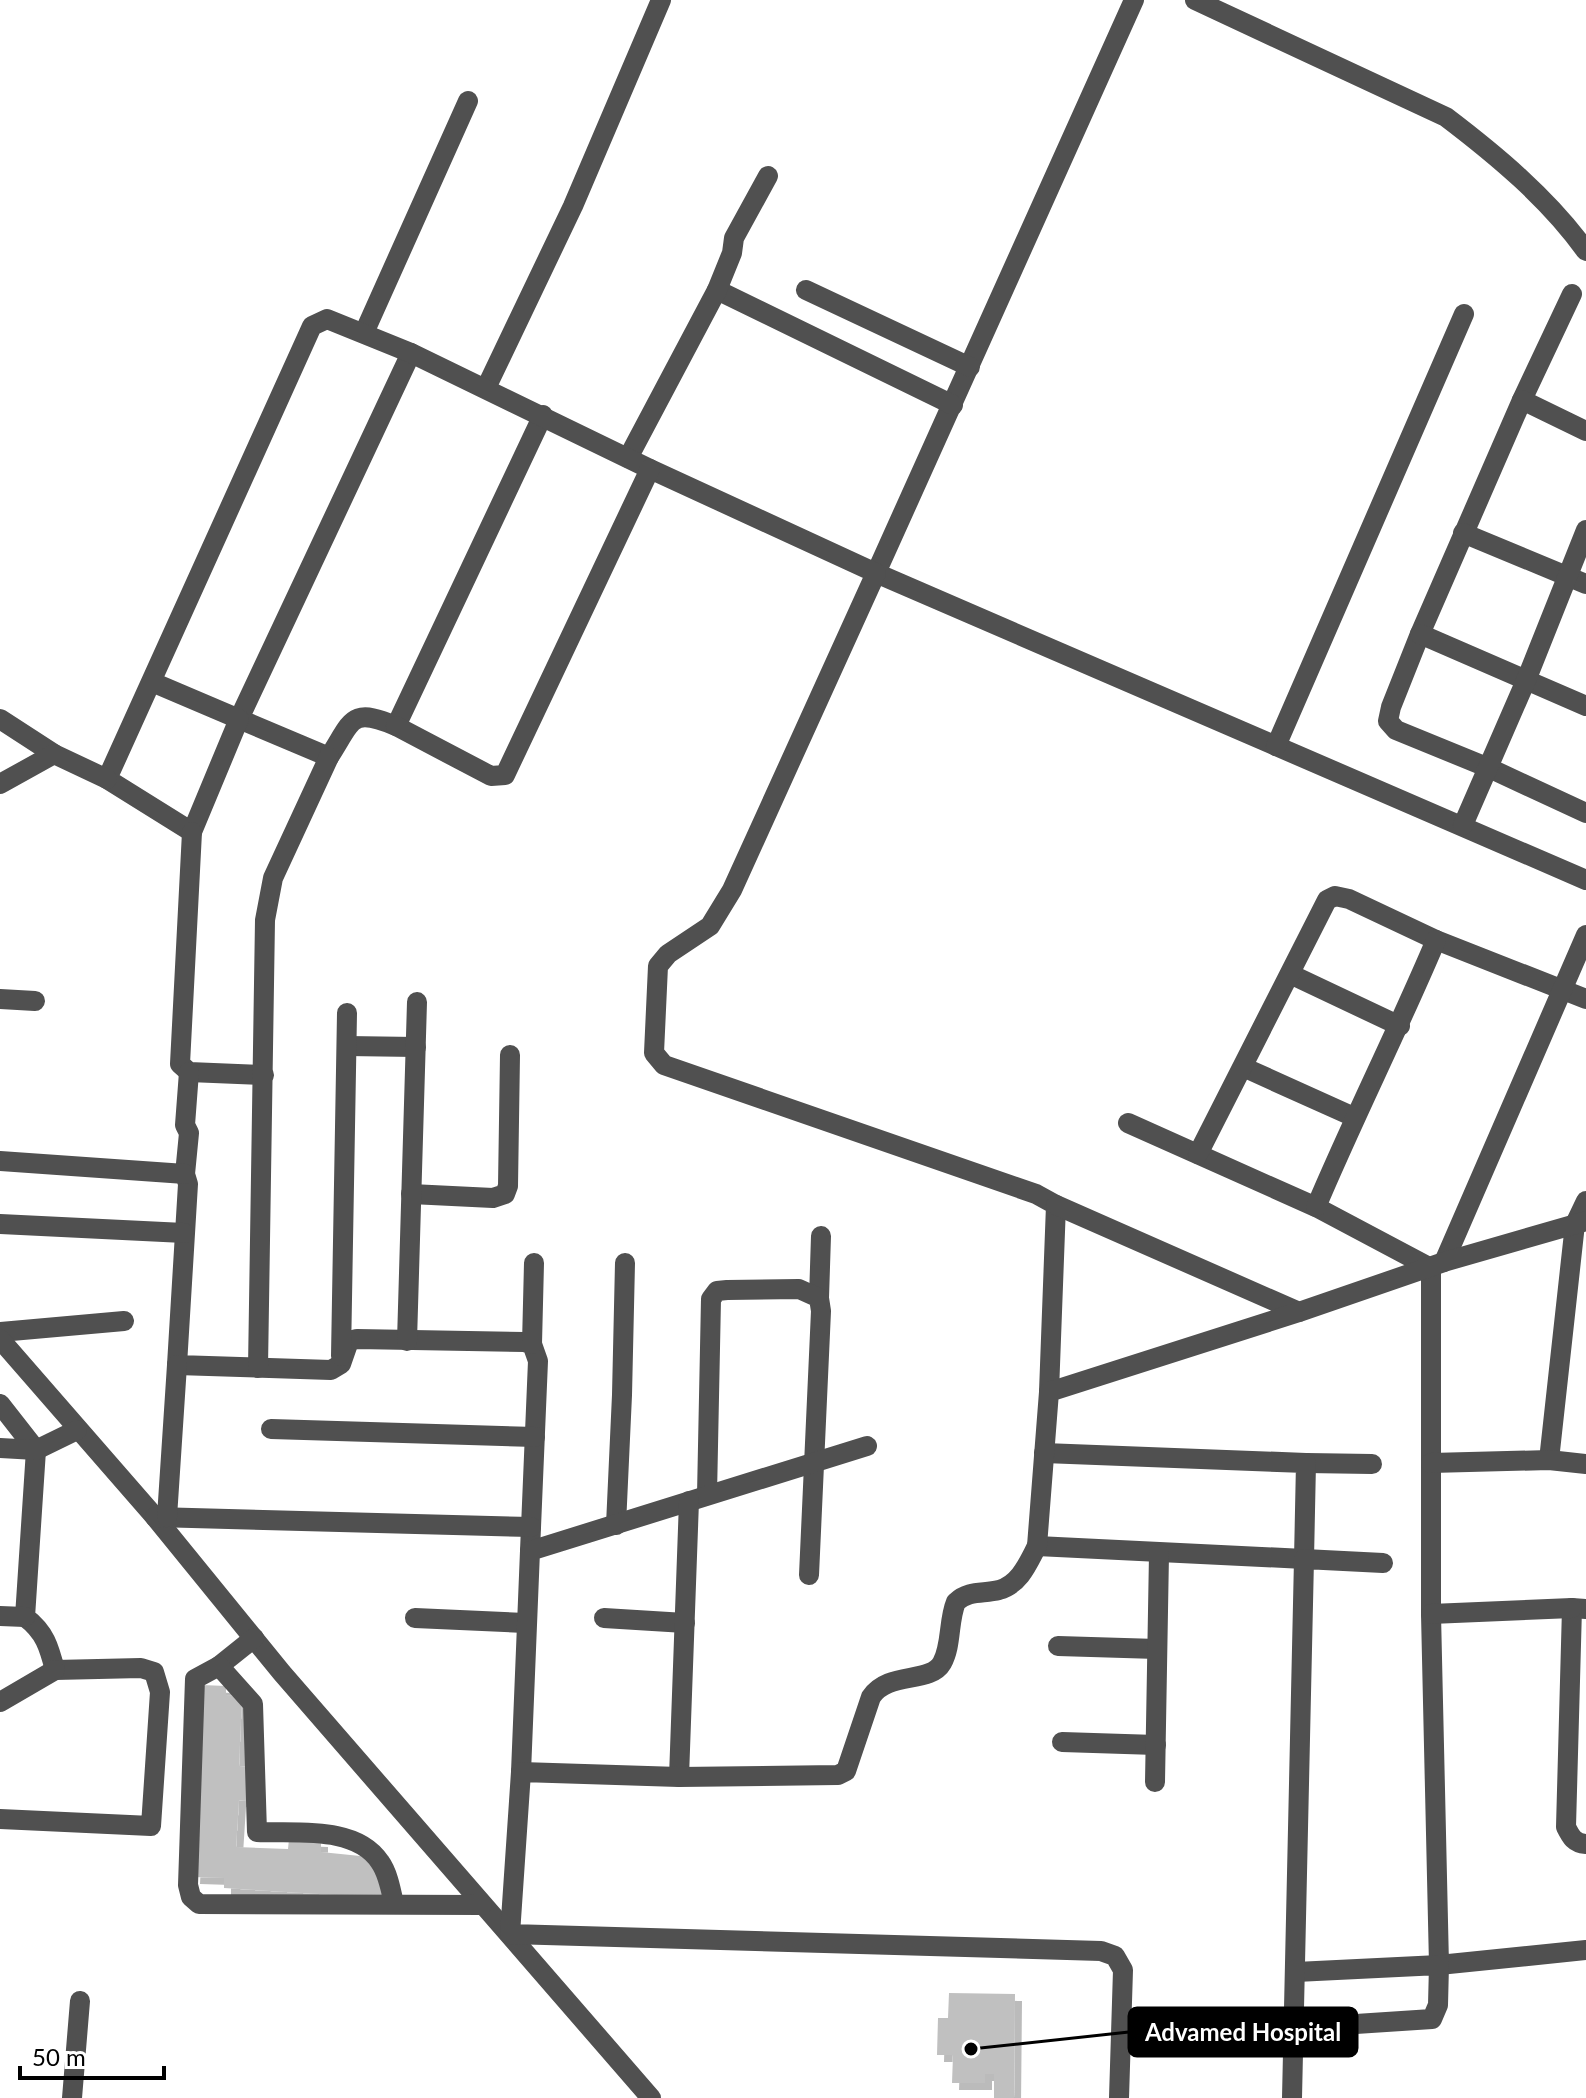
<svg xmlns="http://www.w3.org/2000/svg" width="1586" height="2098" font-family="Lato,sans-serif">
  <style>
    .building { fill: #c0c0c0; filter: url(#shadow) }
    .lines { fill: none; stroke-linecap: round; stroke-linejoin: round }
    .minor { stroke: #505050; stroke-width: 20 }
    .leader { fill: none; stroke: #000; stroke-width: 3 }
    .callout-dot { fill: #000; stroke: #fff; stroke-width: 3 }
    .callout { fill: #000; stroke: #000; stroke-width: 3 }
    .callout-label { font-size: 24px; text-anchor: middle; font-weight: bold; fill: #fff }
  </style>
  <defs>
    <filter id="shadow"><feDropShadow dx="7" dy="7" stdDeviation="0" flood-color="#0004"/></filter>
  </defs>
  <rect width="100%" height="100%" fill="#fff"/>
  <g class="building">
    <polygon points="202,1685 226,1686 226,1695 242,1696 239,1766 248,1767 247,1801 239,1800 236,1847 288,1849 289,1839 321,1840 321,1852 370,1857 383,1875 384,1898 224,1888 224,1878 193,1877"/>
    <polygon points="949,1993 1015,1994 1014,2098 994,2098 994,2074 985,2074 985,2083 952,2083 953,2055 937,2055 938,2018 948,2018"/>
  </g>
  <g class="lines">
    <g class="minor">
      <polyline points="1134,0 876,573 1586,880"/>
      <path d="M1195,0L1446,117C1496,155 1549,199 1586,251"/>
      <polyline points="717,290 953,405"/>
      <polyline points="806,290 970,367"/>
      <polyline points="364,333 468,101"/>
      <path d="M411,353L239,719L329,757C353,720 350,707 396,726L543,415"/>
      <polyline points="486,388 573,206 661,0"/>
      <polyline points="1522,400 1572,294"/>
      <polyline points="1586,431 1522,400 1420,634 1391,707 1388,721 1396,730 1489,768 1586,813"/>
      <polyline points="628,458 717,290 732,253 734,238 768,176"/>
      <polyline points="1463,533 1586,584"/>
      <polyline points="1420,634 1586,706"/>
      <polyline points="152,682 239,719 192,832 107,779 312,326 327,319 411,353 650,469 876,573 732,890 710,926 668,954 658,966 654,1053 664,1065 1036,1194 1056,1205 1049,1392"/>
      <polyline points="0,719 54,754"/>
      <polyline points="396,726 491,776 505,775 650,469"/>
      <polyline points="1276,746 1464,314"/>
      <polyline points="0,784 54,754 107,779"/>
      <polyline points="1463,825 1527,678 1586,530"/>
      <polyline points="192,832 180,1064 189,1072 264,1075"/>
      <polyline points="1290,974 1400,1026"/>
      <polyline points="0,999 35,1001"/>
      <polyline points="347,1046 416,1047"/>
      <polyline points="1243,1067 1354,1117"/>
      <polyline points="189,1072 185,1125 189,1133 185,1174 188,1184 177,1365 331,1370 341,1364 349,1341 357,1339 524,1342 532,1344 538,1361 530,1551"/>
      <polyline points="1128,1123 1316,1207 1431,1268 1431,1614 1439,1965 1586,1950"/>
      <polyline points="1198,1154 1327,900 1335,896 1349,899 1436,940 1586,999"/>
      <polyline points="0,1161 185,1174"/>
      <polyline points="411,1194 493,1198 505,1194 508,1186 510,1055"/>
      <polyline points="1056,1205 1299,1312"/>
      <path d="M1316,1207C1354,1117 1398,1030 1436,940"/>
      <polyline points="0,1224 184,1233"/>
      <polyline points="1444,1262 1586,935"/>
      <polyline points="819,1298 821,1236"/>
      <polyline points="0,1332 124,1321"/>
      <polyline points="0,1339 155,1517 282,1673 651,2098"/>
      <polyline points="407,1341 417,1002"/>
      <polyline points="532,1344 534,1263"/>
      <polyline points="341,1356 347,1013"/>
      <polyline points="258,1368 265,920 273,878 329,757"/>
      <path d="M0,1404L36,1450L25,1617C45,1632 49,1647 55,1670L141,1668L154,1672L160,1692L151,1826L0,1819"/>
      <polyline points="271,1429 535,1437"/>
      <polyline points="0,1448 36,1450 77,1430"/>
      <polyline points="1549,1460 1575,1224 1586,1201"/>
      <polyline points="1306,1463 1372,1464"/>
      <polyline points="1431,1463 1549,1460 1586,1464"/>
      <polyline points="707,1495 711,1299 717,1291 727,1290 799,1289 819,1298 821,1311 809,1575"/>
      <polyline points="155,1517 531,1527"/>
      <polyline points="167,1517 177,1365"/>
      <polyline points="616,1525 622,1395 625,1263"/>
      <polyline points="1037,1546 1304,1559 1306,1463 1044,1453"/>
      <path d="M1586,1609L1572,1608L1566,1827C1571,1837 1574,1843 1586,1844"/>
      <polyline points="1431,1614 1572,1608"/>
      <polyline points="0,1616 25,1617"/>
      <polyline points="415,1618 525,1623"/>
      <polyline points="604,1618 685,1623"/>
      <polyline points="1058,1646 1157,1649"/>
      <polyline points="219,1666 254,1638"/>
      <polyline points="0,1702 55,1670"/>
      <polyline points="1062,1742 1156,1745"/>
      <polyline points="521,1772 530,1551 867,1446"/>
      <polyline points="679,1777 689,1501"/>
      <polyline points="1155,1782 1159,1554"/>
      <path d="M394,1904C391,1890 388,1873 380,1862C356,1825 295,1834 257,1832L253,1704L219,1666L195,1679L188,1885L191,1897L199,1904L482,1905"/>
      <polyline points="1295,2028 1432,2019 1438,2005 1439,1965 1296,1972"/>
      <polyline points="72,2098 80,2001"/>
      <path d="M1119,2098L1123,1970L1115,1956L1101,1951L510,1934L521,1772L679,1777L838,1775L846,1771L871,1697C888,1671 930,1684 942,1663C952,1645 948,1621 956,1602C969,1590 983,1594 999,1590C1020,1584 1028,1563 1037,1546L1049,1392L1299,1312L1444,1262L1586,1221"/>
      <polyline points="1292,2098 1304,1559 1383,1563"/>
    </g>
  </g>
  <path class="leader" d="M971 2049L1129 2032"/>
  <circle class="callout-dot" cx="971" cy="2049" r="8"/>
  <rect class="callout" x="1129" y="2008" width="228" height="48" rx="8"/>
  <g class="callout-label">
    <text x="1243" y="2041">Advamed Hospital</text>
  </g>
  <path d="M20 2066v12h144v-12" fill="none" stroke="#000000" stroke-width="4"/>
  <text x="32" y="2066" font-size="24" fill="#000000" stroke="#ffffff" stroke-width="6" paint-order="stroke">50 m</text>
</svg>
